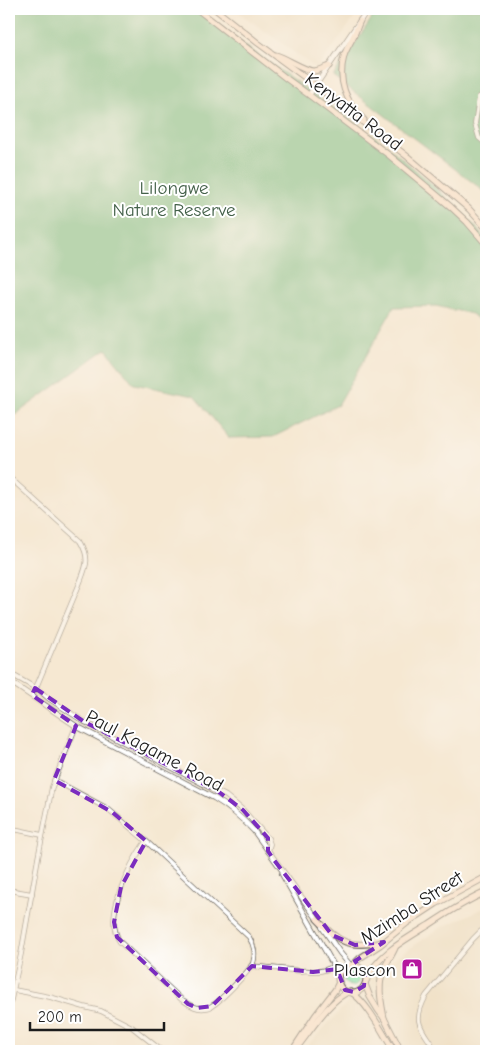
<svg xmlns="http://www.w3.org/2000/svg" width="495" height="1060" font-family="'Comic Neue',sans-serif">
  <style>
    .built { fill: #e9d9ba }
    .green { fill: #8ee0a0; stroke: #557e5e }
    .forest { fill: #72be86; stroke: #476d51 }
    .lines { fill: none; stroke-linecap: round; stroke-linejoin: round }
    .minor-casing { stroke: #68635c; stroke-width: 5.5 }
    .tertiary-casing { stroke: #68635c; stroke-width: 6 }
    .secondary-casing { stroke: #68635c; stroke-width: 7 }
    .minor { stroke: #fff; stroke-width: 4 }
    .tertiary { stroke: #fff; stroke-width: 4.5 }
    .secondary { stroke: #fde4d1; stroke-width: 5 }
    .marked { fill: none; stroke: #7b2cbf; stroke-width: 4; stroke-dasharray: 10 6; stroke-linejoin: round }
    .labels { text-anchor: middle; stroke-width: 4; stroke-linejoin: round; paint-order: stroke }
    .street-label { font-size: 19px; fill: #1c1c1c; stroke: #fff }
    .park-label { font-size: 19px; fill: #44614a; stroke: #fff }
    .poi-label { font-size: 19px; fill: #1c1c1c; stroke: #fff; text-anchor: end }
  </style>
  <rect width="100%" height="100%" fill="#fff"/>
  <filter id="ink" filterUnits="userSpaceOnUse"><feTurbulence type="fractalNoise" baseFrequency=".02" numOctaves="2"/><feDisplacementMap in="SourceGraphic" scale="10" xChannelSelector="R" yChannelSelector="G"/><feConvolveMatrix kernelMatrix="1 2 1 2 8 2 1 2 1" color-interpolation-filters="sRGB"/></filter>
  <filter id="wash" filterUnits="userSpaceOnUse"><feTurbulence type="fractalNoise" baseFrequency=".0096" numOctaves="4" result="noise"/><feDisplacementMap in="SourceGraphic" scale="20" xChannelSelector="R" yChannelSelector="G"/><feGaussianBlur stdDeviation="1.12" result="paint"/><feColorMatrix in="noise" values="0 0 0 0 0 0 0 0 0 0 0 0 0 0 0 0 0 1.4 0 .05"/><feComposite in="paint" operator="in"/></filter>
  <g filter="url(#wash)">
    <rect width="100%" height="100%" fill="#f5e8d2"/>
    <g class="built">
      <polygon points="234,9 361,9 317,69"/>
      <polygon points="486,907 486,1051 304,1051 305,1048 379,969 440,928"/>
    </g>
    <circle class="green" cx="352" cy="978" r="8"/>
    <g class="forest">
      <polygon points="9,9 193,9 385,144 432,184 475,226 486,241 486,326 472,314 436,306 394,307 338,405 273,437 229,438 194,396 134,384 106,349 15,415 9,410"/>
      <polygon points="378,9 486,9 486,195 480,188 333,76"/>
    </g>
  </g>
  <g filter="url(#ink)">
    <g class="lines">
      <g class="minor-casing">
        <g id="minor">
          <polyline points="486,93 479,97 475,124 479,138 486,144"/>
          <path d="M9,477L80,541C91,559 86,567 79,585L38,683L32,695"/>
          <polyline points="9,673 39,690 48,698 83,721 226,796 243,810 268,838 270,844 268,851"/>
          <path d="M54,780L108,809L146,841L249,937C254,945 256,955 253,963C250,971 220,1001 213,1005C211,1007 208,1008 206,1008C196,1010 189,1004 181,999L120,942C102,916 130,864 146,841"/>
          <polyline points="9,828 42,835"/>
          <polyline points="9,890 32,894"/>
          <path d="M251,966L301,971C306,970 308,971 313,971C321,972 327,970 334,966"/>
          <polyline points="9,989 50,997 84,1007 101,1011 132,1027 162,1051"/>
          <polyline points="9,1009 21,954 38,858 52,787 76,726"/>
          <path d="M436,1051C422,1028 411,1024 426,996L473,939L481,931L486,928"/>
        </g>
      </g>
      <g class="tertiary-casing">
        <g id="tertiary">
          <polyline points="309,95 368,9"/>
          <path d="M9,681L76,726L214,798C229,807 242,818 254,831L318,920"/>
          <polyline points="282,874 334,966 339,972 338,979"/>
          <polyline points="322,927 340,953 350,965"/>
        </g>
      </g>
      <g class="secondary-casing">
        <g id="secondary">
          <polyline points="197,9 287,79 309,95 390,156 451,207 467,222 486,244"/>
          <polyline points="215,9 258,43 315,85 408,157 469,209 486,228"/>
          <path d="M360,21C358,25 356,31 354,35C351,42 346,49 344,56C337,82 346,102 364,120"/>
          <path d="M276,55C286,58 304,70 313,71C318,71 324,68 329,66"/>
          <path d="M317,919C341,944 348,948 383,942"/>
          <polyline points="353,965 360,958 380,945 407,923 436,904 486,877"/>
          <circle cx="352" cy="979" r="14"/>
          <path d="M366,981C376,955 406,939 429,925C447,913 466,901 486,892"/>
          <polyline points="365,984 370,997 378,1010 384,1018 401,1051"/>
          <path d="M351,992C368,1003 383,1034 394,1051"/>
          <path d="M384,1018C381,1001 377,985 384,969C387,962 392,955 395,948"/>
          <path d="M299,1045C311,1030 331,998 349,992"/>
          <polyline points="292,1051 315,1016 335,990 339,982"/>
        </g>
      </g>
      <use href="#minor" class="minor"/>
      <use href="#tertiary" class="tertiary"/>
      <use href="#secondary" class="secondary"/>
    </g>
  </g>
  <path d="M0 0H495V1060H0ZM35,688L83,721L219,792L243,810L268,838V851L274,860L332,935L355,945L384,942L355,961L365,974L364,986L354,992L345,990L337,969L313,972L252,966L212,1006L197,1008L188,1004L117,937L114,922L121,887L146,841L112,812L54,780L76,726L32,695Z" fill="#f5e8d2" fill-opacity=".55" fill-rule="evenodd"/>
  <path class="marked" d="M35,688L83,721L219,792L243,810L268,838V851L274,860L332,935L355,945L384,942L355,961L365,974L364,986L354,992L345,990L337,969L313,972L252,966L212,1006L197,1008L188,1004L117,937L114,922L121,887L146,841L112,812L54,780L76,726L32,695Z"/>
  <defs>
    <g id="shop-square" transform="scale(1.125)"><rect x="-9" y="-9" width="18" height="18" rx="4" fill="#b5179e" stroke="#fff"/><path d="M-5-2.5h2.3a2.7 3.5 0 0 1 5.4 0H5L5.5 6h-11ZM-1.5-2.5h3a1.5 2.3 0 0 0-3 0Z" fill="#fff"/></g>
  </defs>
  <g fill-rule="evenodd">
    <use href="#shop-square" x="412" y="969"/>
  </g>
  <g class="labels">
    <g class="street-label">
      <text transform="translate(354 111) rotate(37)" y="7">Kenyatta Road</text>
      <text transform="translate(155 750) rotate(28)" y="7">Paul Kagame Road</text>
      <text transform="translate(411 907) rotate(-33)" y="7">Mzimba Street</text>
    </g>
    <g class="park-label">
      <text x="174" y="194">Lilongwe<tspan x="174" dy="22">Nature Reserve</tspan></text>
    </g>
    <g class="poi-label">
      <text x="396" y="976">Plascon</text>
    </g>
  </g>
  <rect width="495" height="1060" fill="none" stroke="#fff" stroke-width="30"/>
  <path d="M30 1022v8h134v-8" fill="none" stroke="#1c1c1c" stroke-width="2.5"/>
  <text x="38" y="1022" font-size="15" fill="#1c1c1c" stroke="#ffffff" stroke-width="4" paint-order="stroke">200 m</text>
</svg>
